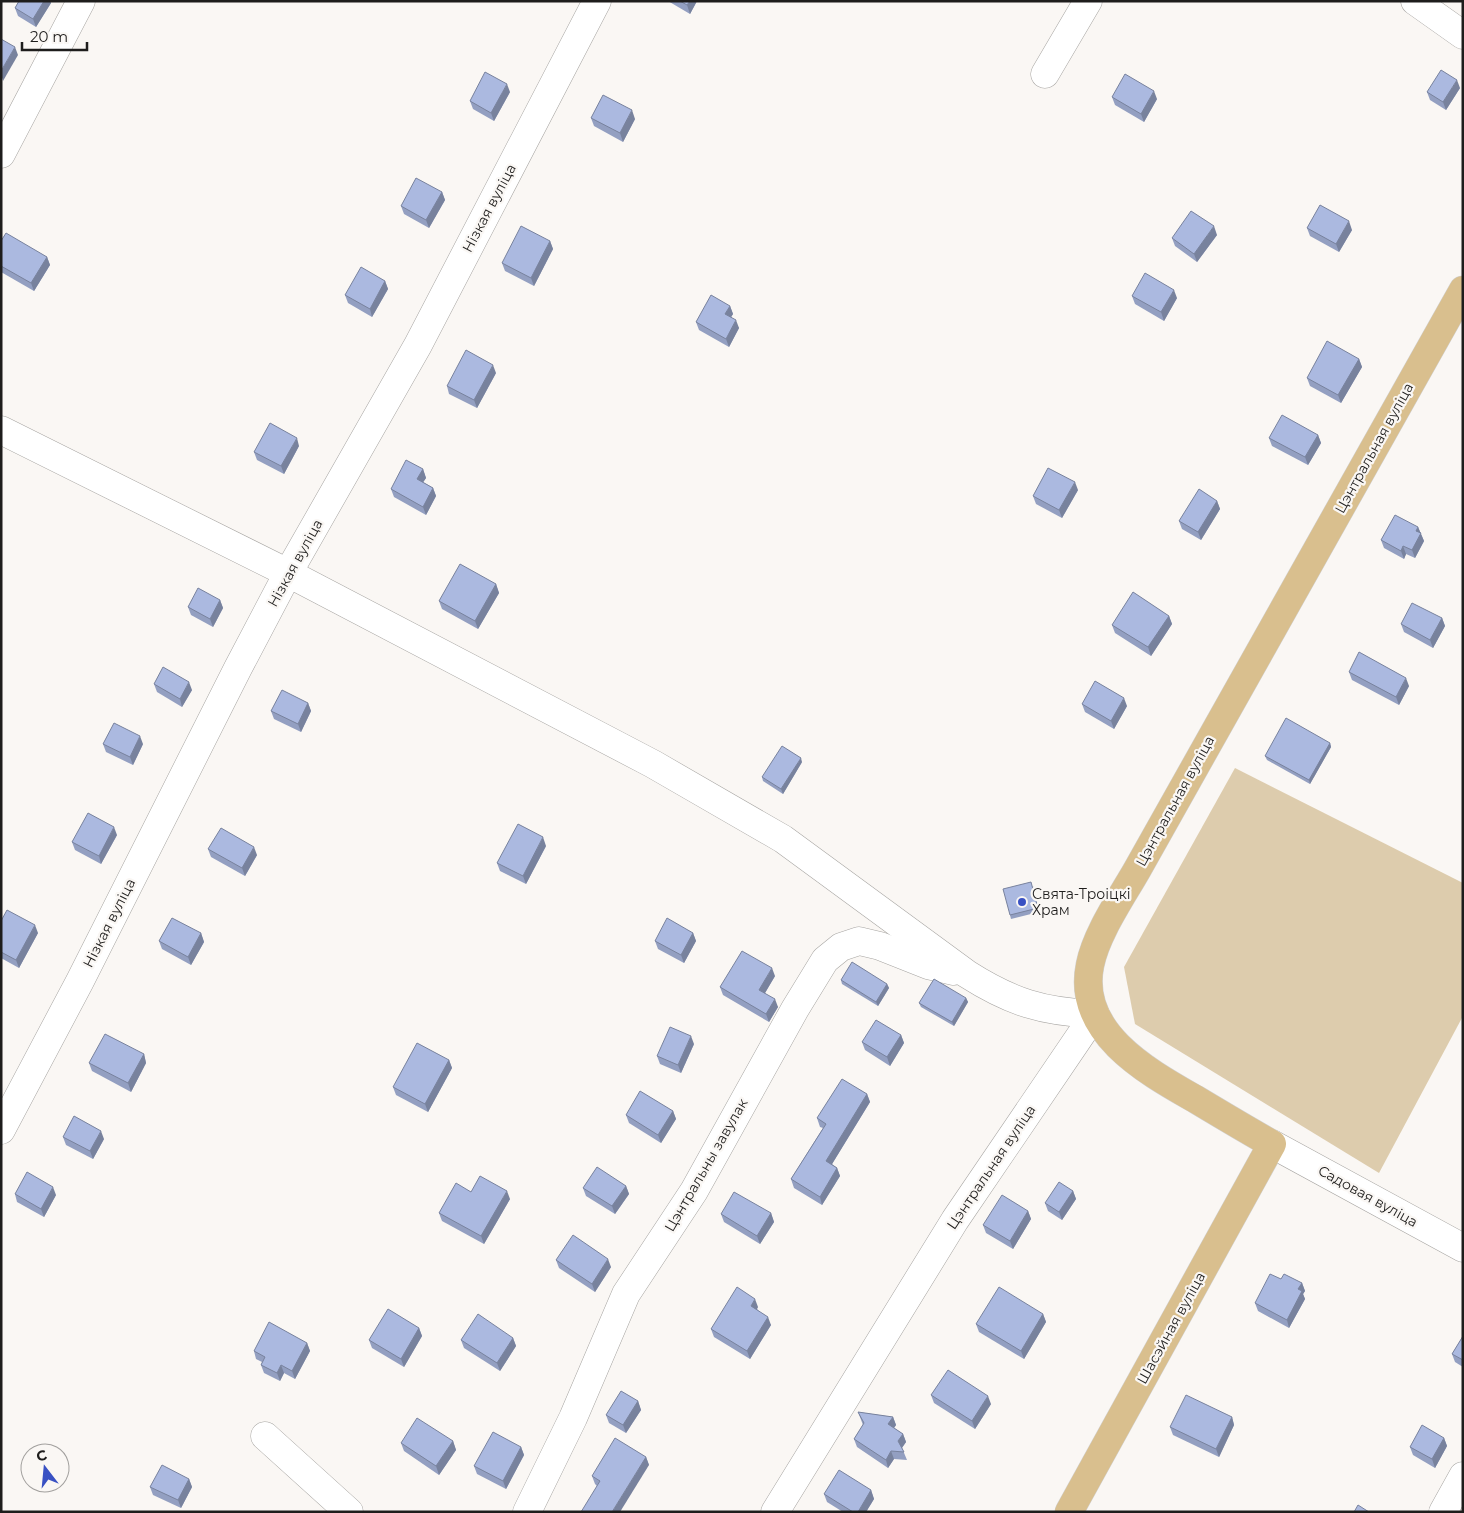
<svg xmlns="http://www.w3.org/2000/svg" width="1464" height="1513" font-family="Montserrat,sans-serif">
  <style>
    .green { fill: #ddccad }
    .lines { fill: none; stroke-linecap: round; stroke-linejoin: round }
    .minor-casing { stroke: #a7a5a2; stroke-width: 29 }
    .major-casing { stroke: #d2d2d2; stroke-width: 29 }
    .minor { stroke: #fff; stroke-width: 28 }
    .major { stroke: #d9bf8e; stroke-width: 28 }
    .wall { fill: #939fc1 }
    .shaded-wall { fill: #78829d }
    .building { fill: #abb9e0; stroke: #78829d }
    .poi-dot { fill: #3951c3; stroke: #faf7f4; stroke-width: 2 }
    .labels { text-anchor: middle; stroke-width: 4.5; stroke-linejoin: round; paint-order: stroke }
    .street-label { font-size: 14px; fill: #1e1d1c; stroke: #faf7f4 }
    .poi-label { font-size: 14px; fill: #1e1d1c; stroke: #faf7f4; text-anchor: start }
  </style>
  <rect width="100%" height="100%" fill="#faf7f4"/>
  <polygon class="green" points="1235,768 1463,883 1463,1016 1379,1173 1135,1024 1124,967"/>
  <g class="lines">
    <g class="minor-casing">
      <g id="minor">
        <polyline points="1415,1 1463,35"/>
        <polyline points="1045,74 1088,1"/>
        <polyline points="1,154 81,1"/>
        <path d="M1,430L288,573L653,764L783,839L967,974C1011,1002 1043,1012 1095,1014"/>
        <polyline points="1,1130 80,981 238,668 288,573 418,345 597,1"/>
        <polyline points="1272,1144 1463,1248"/>
        <polyline points="265,1436 349,1512"/>
        <polyline points="527,1512 573,1418 626,1294 694,1191 795,1009 825,960 841,947 859,941 880,946 928,965 954,971"/>
        <polyline points="775,1512 955,1220 1095,1014"/>
        <polyline points="1443,1512 1463,1476"/>
      </g>
    </g>
    <g class="major-casing">
      <path id="major" d="M1069,1512L1272,1144C1247,1130 1222,1115 1197,1100C1148,1072 1076,1033 1090,965C1096,934 1121,898 1137,870L1463,290"/>
    </g>
    <use href="#minor" class="minor"/>
    <use href="#major" class="major"/>
  </g>
  <g class="wall">
    <polygon points="19,1 50,1 51,3 36,27 18,16 15,8"/>
    <polygon points="668,1 697,1 690,14"/>
    <polygon points="1460,88 1446,110 1430,100 1427,92"/>
    <polygon points="510,92 494,121 473,109 470,101"/>
    <polygon points="1112,97 1157,99 1144,122 1115,105"/>
    <polygon points="591,118 635,119 623,142 594,126"/>
    <polygon points="442,192 445,200 429,228 404,214 401,206"/>
    <polygon points="1307,228 1352,230 1339,252 1310,236"/>
    <polygon points="1217,235 1197,262 1175,246 1172,238"/>
    <polygon points="1,241 47,257 50,265 34,291 1,272"/>
    <polygon points="550,241 553,249 534,286 505,271 502,263"/>
    <polygon points="385,281 388,289 372,317 348,303 345,295"/>
    <polygon points="1132,296 1177,298 1164,321 1135,304"/>
    <polygon points="730,306 733,314 731,317 739,328 729,347 699,330 696,322"/>
    <polygon points="1359,359 1362,367 1341,403 1310,386 1307,378"/>
    <polygon points="496,373 477,408 449,394 447,386"/>
    <polygon points="1318,435 1321,443 1308,465 1272,446 1269,438"/>
    <polygon points="299,446 284,474 257,460 254,452"/>
    <polygon points="423,469 426,478 423,482 433,488 436,496 426,515 394,497 391,489"/>
    <polygon points="1078,490 1062,518 1036,504 1033,496"/>
    <polygon points="1217,501 1220,509 1201,540 1182,529 1179,521"/>
    <polygon points="1418,527 1424,541 1415,558 1406,554 1404,559 1384,548 1381,540"/>
    <polygon points="496,584 499,593 478,629 442,609 439,601"/>
    <polygon points="220,600 223,608 213,627 191,615 188,607"/>
    <polygon points="1169,616 1172,624 1151,656 1115,633 1112,625"/>
    <polygon points="1442,618 1445,626 1433,648 1404,632 1401,624"/>
    <polygon points="1349,672 1409,686 1399,705 1352,680"/>
    <polygon points="154,684 192,690 182,707 157,692"/>
    <polygon points="308,703 311,711 301,732 274,719 271,711"/>
    <polygon points="1082,704 1127,706 1114,729 1085,712"/>
    <polygon points="1330,743 1331,747 1310,784 1267,760 1265,756"/>
    <polygon points="103,744 143,744 133,765 106,752"/>
    <polygon points="802,762 783,794 763,781 762,777"/>
    <polygon points="117,835 101,864 75,850 72,842"/>
    <polygon points="546,846 526,884 500,871 497,863"/>
    <polygon points="208,849 257,855 245,876 211,857"/>
    <polygon points="1033,886 1039,912 1011,919 1010,915"/>
    <polygon points="1,921 38,933 19,968 1,958"/>
    <polygon points="201,933 204,942 191,965 162,949 159,941"/>
    <polygon points="693,933 696,941 684,963 658,949 655,941"/>
    <polygon points="775,976 765,993 778,1007 769,1022 723,995 720,987"/>
    <polygon points="841,980 887,984 889,988 878,1006 842,984"/>
    <polygon points="966,998 968,1002 954,1026 921,1007 919,1003"/>
    <polygon points="901,1035 904,1043 890,1066 865,1050 862,1042"/>
    <polygon points="694,1044 681,1073 660,1064 657,1056"/>
    <polygon points="144,1054 146,1063 131,1092 92,1071 89,1063"/>
    <polygon points="449,1060 452,1068 428,1112 396,1095 393,1087"/>
    <polygon points="867,1094 870,1102 832,1164 837,1168 840,1176 822,1205 794,1188 791,1179 823,1128 820,1127 817,1118"/>
    <polygon points="673,1111 676,1119 661,1143 629,1123 626,1115"/>
    <polygon points="63,1137 104,1139 93,1159 66,1145"/>
    <polygon points="626,1186 629,1194 615,1214 586,1196 583,1188"/>
    <polygon points="1073,1191 1076,1199 1062,1220 1048,1211 1045,1203"/>
    <polygon points="471,1192 510,1199 484,1244 442,1221 439,1213"/>
    <polygon points="15,1194 56,1195 44,1217 17,1202"/>
    <polygon points="1028,1211 1031,1219 1013,1249 986,1233 983,1225"/>
    <polygon points="771,1213 774,1222 760,1244 724,1222 721,1214"/>
    <polygon points="556,1260 611,1267 595,1292 559,1268"/>
    <polygon points="1281,1279 1302,1283 1305,1291 1303,1294 1305,1299 1289,1328 1258,1311 1255,1303"/>
    <polygon points="758,1307 757,1309 771,1325 750,1359 714,1337 711,1329"/>
    <polygon points="1043,1314 1046,1322 1024,1359 979,1332 976,1324"/>
    <polygon points="419,1328 422,1336 404,1367 372,1348 369,1340"/>
    <polygon points="1463,1336 1463,1367 1455,1362 1452,1354"/>
    <polygon points="513,1338 516,1346 500,1371 464,1348 461,1340"/>
    <polygon points="307,1343 310,1351 295,1379 284,1373 280,1381 264,1373 261,1365 262,1362 256,1359 254,1351"/>
    <polygon points="931,1395 991,1404 975,1429 934,1403"/>
    <polygon points="638,1401 641,1410 626,1433 609,1423 606,1415"/>
    <polygon points="858,1412 893,1417 896,1425 894,1428 903,1434 906,1442 902,1448 907,1460 894,1459 888,1468 857,1447 854,1439 863,1425"/>
    <polygon points="1232,1417 1234,1425 1219,1457 1173,1435 1170,1427"/>
    <polygon points="1444,1438 1447,1446 1435,1468 1413,1455 1410,1447"/>
    <polygon points="453,1441 456,1450 439,1475 404,1451 401,1443"/>
    <polygon points="521,1447 524,1455 506,1489 477,1474 474,1466"/>
    <polygon points="646,1457 649,1465 597,1486 595,1484 592,1476"/>
    <polygon points="189,1479 192,1487 181,1508 153,1495 150,1487"/>
    <polygon points="871,1490 874,1499 866,1512 843,1512 827,1502 824,1494"/>
  </g>
  <g class="shaded-wall">
    <polygon points="44,1 50,1 51,3 36,27 33,19"/>
    <polygon points="690,1 697,1 690,14 687,5"/>
    <polygon points="15,47 18,55 3,81 1,74 1,71"/>
    <polygon points="1457,80 1460,88 1446,110 1443,102"/>
    <polygon points="507,84 510,92 494,121 491,113"/>
    <polygon points="1154,91 1157,99 1144,122 1141,114"/>
    <polygon points="632,110 635,119 623,142 620,133"/>
    <polygon points="442,192 445,200 429,228 426,220"/>
    <polygon points="1349,221 1352,230 1339,252 1336,244"/>
    <polygon points="1214,226 1217,235 1197,262 1194,254"/>
    <polygon points="550,241 553,249 534,286 531,278"/>
    <polygon points="47,257 50,265 34,291 31,283"/>
    <polygon points="385,281 388,289 372,317 370,309"/>
    <polygon points="1174,290 1177,298 1164,321 1161,312"/>
    <polygon points="730,306 733,314 728,322 725,314"/>
    <polygon points="736,320 739,328 729,347 726,339"/>
    <polygon points="1359,359 1362,367 1341,403 1338,395"/>
    <polygon points="493,365 496,373 477,408 474,400"/>
    <polygon points="1318,435 1321,443 1308,465 1305,457"/>
    <polygon points="297,438 299,446 284,474 281,466"/>
    <polygon points="423,469 426,478 420,487 417,479"/>
    <polygon points="1075,482 1078,490 1062,518 1059,510"/>
    <polygon points="433,488 436,496 426,515 423,507"/>
    <polygon points="1217,501 1220,509 1201,540 1198,532"/>
    <polygon points="1418,527 1424,541 1415,558 1412,550 1416,531"/>
    <polygon points="1403,546 1406,554 1404,559 1401,551"/>
    <polygon points="496,584 499,593 478,629 475,621"/>
    <polygon points="220,600 223,608 213,627 210,619"/>
    <polygon points="1169,616 1172,624 1151,656 1148,647"/>
    <polygon points="1442,618 1445,626 1433,648 1430,640"/>
    <polygon points="1406,678 1409,686 1399,705 1396,697"/>
    <polygon points="189,682 192,690 182,707 180,699"/>
    <polygon points="1124,698 1127,706 1114,729 1111,721"/>
    <polygon points="308,703 311,711 301,732 298,724"/>
    <polygon points="140,736 143,744 133,765 130,757"/>
    <polygon points="1330,743 1331,747 1310,784 1309,780"/>
    <polygon points="801,758 802,762 783,794 781,789"/>
    <polygon points="114,827 117,835 101,864 99,856"/>
    <polygon points="543,837 546,846 526,884 523,876"/>
    <polygon points="254,847 257,855 245,876 242,868"/>
    <polygon points="35,925 38,933 19,968 16,960"/>
    <polygon points="201,933 204,942 191,965 188,957"/>
    <polygon points="693,933 696,941 684,963 681,955"/>
    <polygon points="772,968 775,976 762,998 759,990"/>
    <polygon points="887,984 889,988 878,1006 876,1002"/>
    <polygon points="966,998 968,1002 954,1026 952,1022"/>
    <polygon points="775,999 778,1007 769,1022 766,1014"/>
    <polygon points="901,1035 904,1043 890,1066 887,1057"/>
    <polygon points="691,1036 694,1044 681,1073 678,1065"/>
    <polygon points="144,1054 146,1063 131,1092 128,1083"/>
    <polygon points="449,1060 452,1068 428,1112 425,1104"/>
    <polygon points="867,1094 870,1102 829,1169 826,1161"/>
    <polygon points="673,1111 676,1119 661,1143 658,1135"/>
    <polygon points="101,1131 104,1139 93,1159 90,1151"/>
    <polygon points="837,1168 840,1176 822,1205 820,1197"/>
    <polygon points="626,1186 629,1194 615,1214 612,1206"/>
    <polygon points="53,1187 56,1195 44,1217 41,1209"/>
    <polygon points="507,1191 510,1199 484,1244 481,1236"/>
    <polygon points="1073,1191 1076,1199 1062,1220 1059,1212"/>
    <polygon points="1028,1211 1031,1219 1013,1249 1010,1241"/>
    <polygon points="771,1213 774,1222 760,1244 757,1236"/>
    <polygon points="608,1259 611,1267 595,1292 592,1284"/>
    <polygon points="1302,1283 1305,1291 1303,1294 1305,1299 1289,1328 1287,1320 1298,1289"/>
    <polygon points="755,1299 758,1307 754,1314 751,1306"/>
    <polygon points="1043,1314 1046,1322 1024,1359 1021,1351"/>
    <polygon points="768,1317 771,1325 750,1359 747,1351"/>
    <polygon points="419,1328 422,1336 404,1367 401,1359"/>
    <polygon points="513,1338 516,1346 500,1371 497,1363"/>
    <polygon points="307,1343 310,1351 295,1379 292,1371"/>
    <polygon points="281,1365 284,1373 280,1381 277,1373"/>
    <polygon points="988,1396 991,1404 975,1429 972,1421"/>
    <polygon points="638,1401 641,1410 626,1433 623,1425"/>
    <polygon points="893,1417 896,1425 891,1432 888,1424"/>
    <polygon points="1232,1417 1234,1425 1219,1457 1216,1449"/>
    <polygon points="903,1434 906,1442 901,1449 898,1441"/>
    <polygon points="1444,1438 1447,1446 1435,1468 1432,1459"/>
    <polygon points="453,1441 456,1450 439,1475 436,1466"/>
    <polygon points="521,1447 524,1455 506,1489 503,1481"/>
    <polygon points="891,1451 894,1459 888,1468 886,1460"/>
    <polygon points="646,1457 649,1465 620,1512 612,1512"/>
    <polygon points="189,1479 192,1487 181,1508 178,1500"/>
    <polygon points="871,1490 874,1499 866,1512 858,1512"/>
  </g>
  <g class="building">
    <polygon points="19,1 44,1 33,19 15,8"/>
    <polygon points="680,1 690,1 687,5"/>
    <polygon points="1,39 15,47 1,71"/>
    <polygon points="1441,70 1457,80 1443,102 1427,92"/>
    <polygon points="485,72 507,84 491,113 470,101"/>
    <polygon points="1125,74 1154,91 1141,114 1112,97"/>
    <polygon points="603,95 632,110 620,133 591,118"/>
    <polygon points="416,178 442,192 426,220 401,206"/>
    <polygon points="1320,205 1349,221 1336,244 1307,228"/>
    <polygon points="1191,211 1214,226 1194,254 1172,238"/>
    <polygon points="521,226 550,241 531,278 502,263"/>
    <polygon points="6,233 47,257 31,283 1,266 1,241"/>
    <polygon points="361,267 385,281 370,309 345,295"/>
    <polygon points="1145,273 1174,290 1161,312 1132,296"/>
    <polygon points="711,295 730,306 725,314 736,320 726,339 696,322"/>
    <polygon points="1327,341 1359,359 1338,395 1307,378"/>
    <polygon points="466,350 493,365 474,400 447,386"/>
    <polygon points="1282,415 1318,435 1305,457 1269,438"/>
    <polygon points="270,423 297,438 281,466 254,452"/>
    <polygon points="406,460 423,469 417,479 433,488 423,507 391,489"/>
    <polygon points="1048,468 1075,482 1059,510 1033,496"/>
    <polygon points="1199,489 1217,501 1198,532 1179,521"/>
    <polygon points="1395,515 1418,527 1416,531 1421,533 1412,550 1403,546 1401,551 1381,540"/>
    <polygon points="460,564 496,584 475,621 439,601"/>
    <polygon points="198,588 220,600 210,619 188,607"/>
    <polygon points="1133,592 1169,616 1148,647 1112,625"/>
    <polygon points="1412,603 1442,618 1430,640 1401,624"/>
    <polygon points="1359,652 1406,678 1396,697 1349,672"/>
    <polygon points="163,667 189,682 180,699 154,684"/>
    <polygon points="1095,681 1124,698 1111,721 1082,704"/>
    <polygon points="282,690 308,703 298,724 271,711"/>
    <polygon points="1286,718 1330,743 1309,780 1265,756"/>
    <polygon points="114,723 140,736 130,757 103,744"/>
    <polygon points="782,746 801,758 781,789 762,777"/>
    <polygon points="88,813 114,827 99,856 72,842"/>
    <polygon points="518,824 543,837 523,876 497,863"/>
    <polygon points="221,828 254,847 242,868 208,849"/>
    <polygon points="1031,882 1038,908 1010,915 1003,889"/>
    <polygon points="7,910 35,925 16,960 1,952 1,921"/>
    <polygon points="172,918 201,933 188,957 159,941"/>
    <polygon points="667,918 693,933 681,955 655,941"/>
    <polygon points="742,951 772,968 759,990 775,999 766,1014 720,987"/>
    <polygon points="852,962 887,984 876,1002 841,980"/>
    <polygon points="934,979 966,998 952,1022 919,1003"/>
    <polygon points="876,1020 901,1035 887,1057 862,1042"/>
    <polygon points="670,1027 691,1036 678,1065 657,1056"/>
    <polygon points="105,1034 144,1054 128,1083 89,1063"/>
    <polygon points="417,1043 449,1060 425,1104 393,1087"/>
    <polygon points="842,1079 867,1094 826,1161 837,1168 820,1197 791,1179 826,1124 817,1118"/>
    <polygon points="640,1091 673,1111 658,1135 626,1115"/>
    <polygon points="74,1116 101,1131 90,1151 63,1137"/>
    <polygon points="597,1167 626,1186 612,1206 583,1188"/>
    <polygon points="27,1172 53,1187 41,1209 15,1194"/>
    <polygon points="480,1176 507,1191 481,1236 439,1213 456,1183 471,1192"/>
    <polygon points="1059,1182 1073,1191 1059,1212 1045,1203"/>
    <polygon points="734,1192 771,1213 757,1236 721,1214"/>
    <polygon points="1002,1195 1028,1211 1010,1241 983,1225"/>
    <polygon points="573,1235 608,1259 592,1284 556,1260"/>
    <polygon points="1270,1274 1281,1279 1284,1274 1302,1283 1298,1289 1302,1291 1287,1320 1255,1303"/>
    <polygon points="737,1287 755,1299 751,1306 768,1317 747,1351 711,1329"/>
    <polygon points="999,1287 1043,1314 1021,1351 976,1324"/>
    <polygon points="388,1309 419,1328 401,1359 369,1340"/>
    <polygon points="478,1314 513,1338 497,1363 461,1340"/>
    <polygon points="269,1322 307,1343 292,1371 281,1365 277,1373 261,1365 265,1357 254,1351"/>
    <polygon points="1463,1336 1463,1360 1452,1354"/>
    <polygon points="948,1370 988,1396 972,1421 931,1395"/>
    <polygon points="621,1391 638,1401 623,1425 606,1415"/>
    <polygon points="1186,1395 1232,1417 1216,1449 1170,1427"/>
    <polygon points="858,1412 893,1417 888,1424 903,1434 898,1441 904,1452 891,1451 886,1460 854,1439 864,1423"/>
    <polygon points="417,1418 453,1441 436,1466 401,1443"/>
    <polygon points="1422,1425 1444,1438 1432,1459 1410,1447"/>
    <polygon points="493,1432 521,1447 503,1481 474,1466"/>
    <polygon points="615,1438 646,1457 612,1512 581,1512 600,1481 592,1476"/>
    <polygon points="162,1465 189,1479 178,1500 150,1487"/>
    <polygon points="839,1470 871,1490 858,1512 853,1512 824,1494"/>
    <polygon points="1358,1505 1369,1512 1354,1512"/>
  </g>
  <circle class="poi-dot" cx="1022" cy="902" r="5"/>
  <g class="labels">
    <g class="street-label">
      <text transform="translate(489 208) rotate(-62)" y="5">Нізкая вуліца</text>
      <text transform="translate(1374 448) rotate(-61)" y="5">Цэнтральная вуліца</text>
      <text transform="translate(295 563) rotate(-61)" y="5">Нізкая вуліца</text>
      <text transform="translate(1175 801) rotate(-61)" y="5">Цэнтральная вуліца</text>
      <text transform="translate(109 923) rotate(-63)" y="5">Нізкая вуліца</text>
      <text transform="translate(706 1165) rotate(-60)" y="5">Цэнтральны завулак</text>
      <text transform="translate(991 1167) rotate(-56)" y="5">Цэнтральная вуліца</text>
      <text transform="translate(1368 1196) rotate(29)" y="5">Садовая вуліца</text>
      <text transform="translate(1171 1328) rotate(-61)" y="5">Шасэйная вуліца</text>
    </g>
    <g class="poi-label">
      <text x="1032" y="899">Свята-Троіцкі<tspan x="1032" dy="16">Храм</tspan></text>
    </g>
  </g>
  <rect width="1464" height="1513" fill="none" stroke="#1e1d1c" stroke-width="5"/>
  <g transform="translate(45 1468) rotate(344)"><circle r="24" fill="#faf7f4" stroke="#a2a09e"/>
  <path d="M0-4L9 19L0 12L-9 19Z" fill="#3951c3"/>
  <text y="-8" font-size="14" font-weight="bold" text-anchor="middle" fill="#1e1d1c">С</text>
  </g>
  <path d="M22 42v8h65v-8" fill="none" stroke="#1e1d1c" stroke-width="2.5"/>
  <text x="30" y="42" font-size="15" fill="#1e1d1c" stroke="#faf7f4" stroke-width="4" paint-order="stroke">20 m</text>
</svg>
